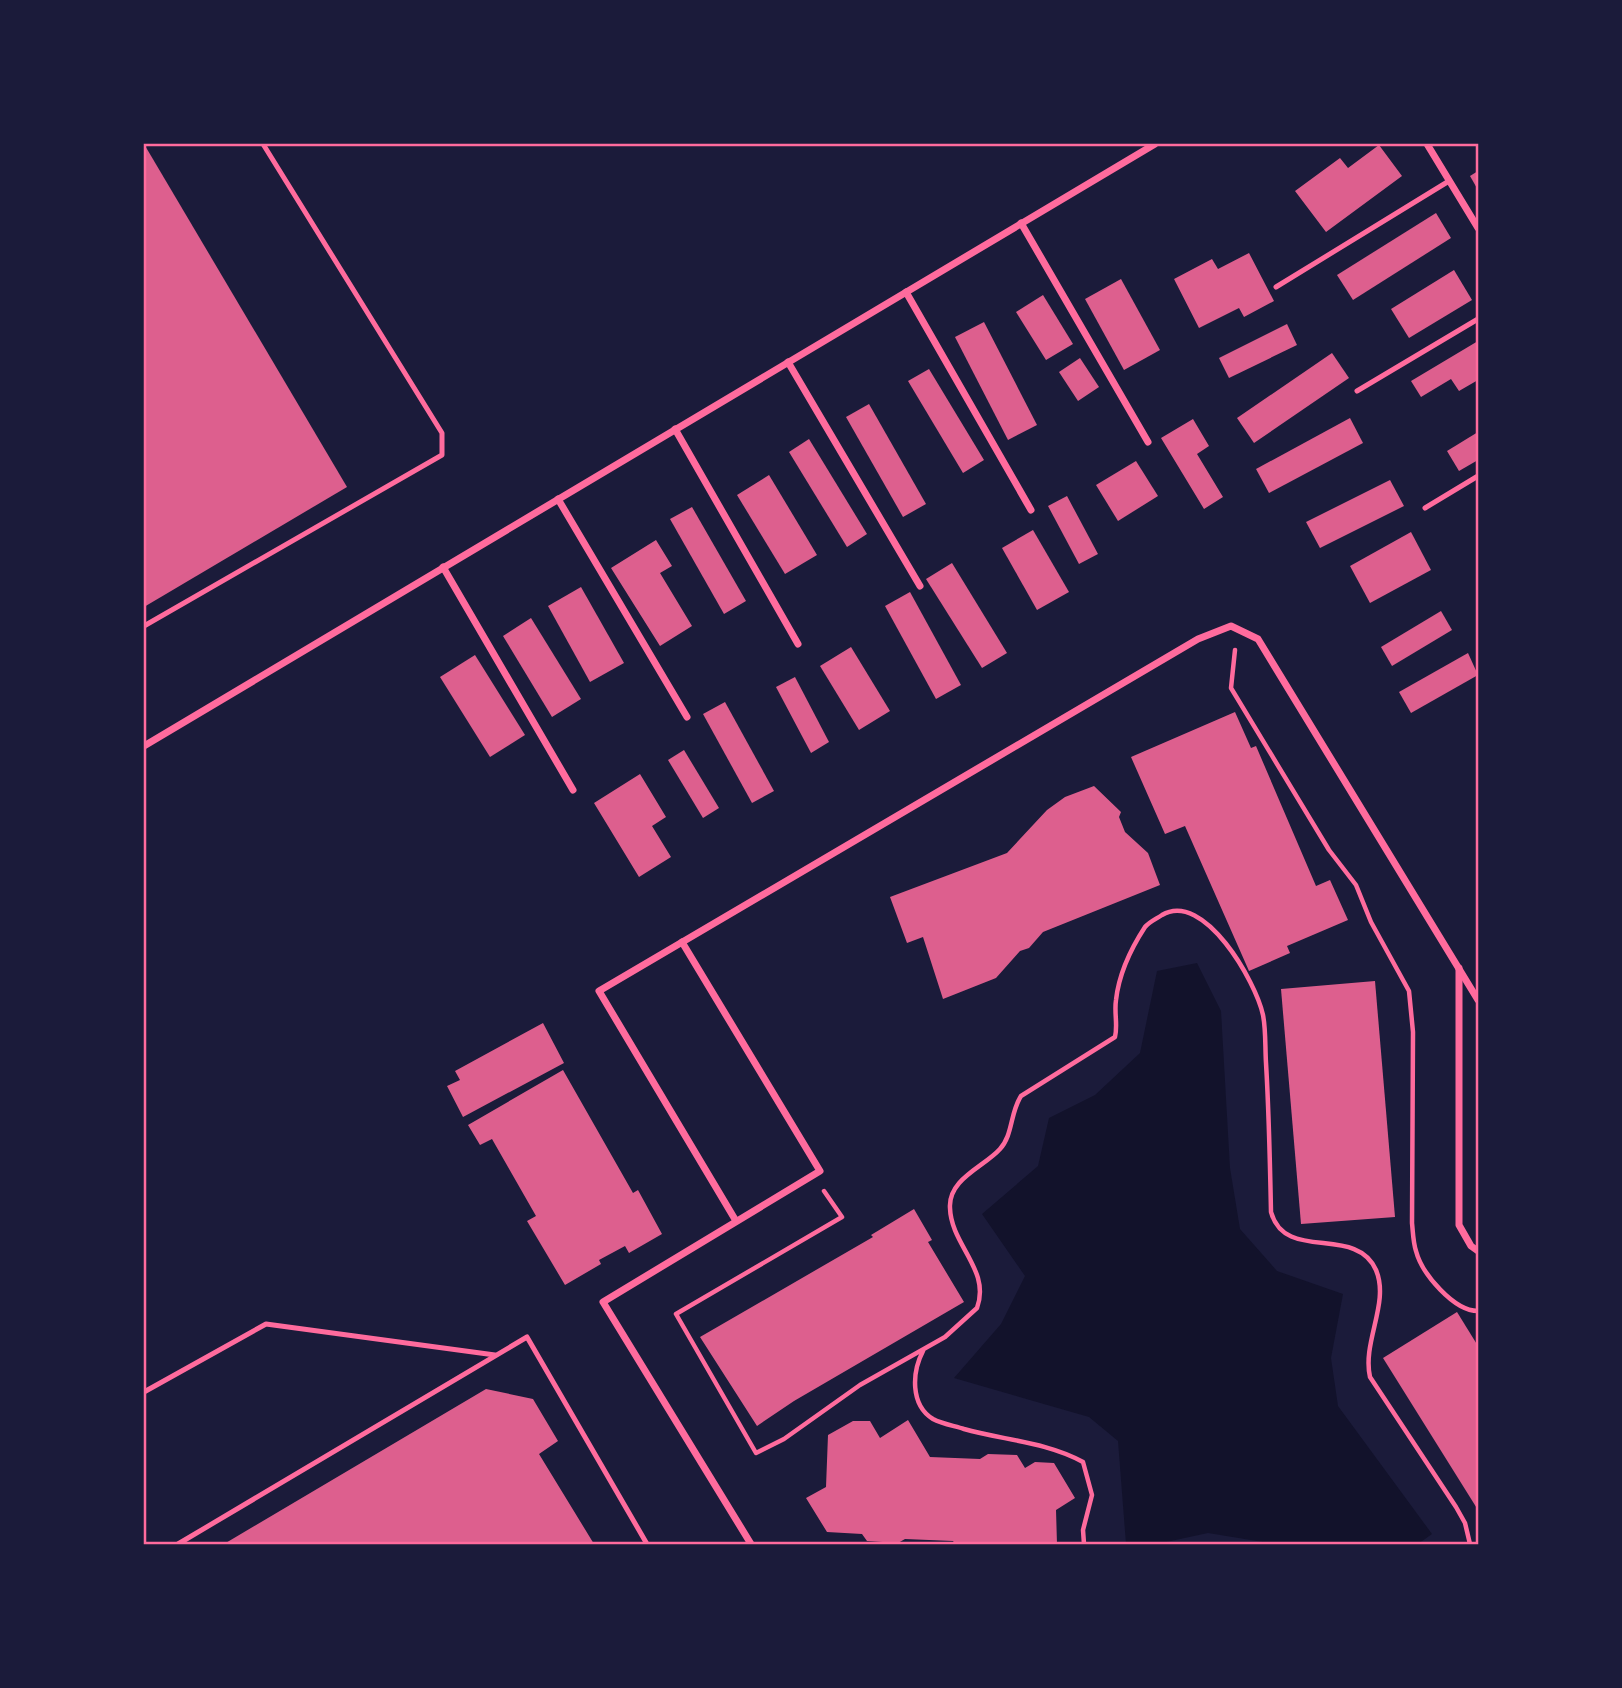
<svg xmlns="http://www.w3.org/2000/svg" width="1622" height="1688" font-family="'Public Sans',sans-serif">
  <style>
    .water { fill: #12122b }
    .building { fill: #dd5f8e }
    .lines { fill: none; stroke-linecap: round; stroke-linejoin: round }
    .path { stroke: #ff6b9d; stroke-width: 4.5 }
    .service { stroke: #ff6b9d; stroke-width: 5 }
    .minor { stroke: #ff6b9d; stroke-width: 7 }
    .neatline { fill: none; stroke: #ff6b9d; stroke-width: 2.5 }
  </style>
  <rect width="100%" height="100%" fill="#1b1b3a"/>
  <polygon class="water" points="1197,963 1221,1011 1230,1168 1240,1229 1277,1271 1343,1294 1331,1358 1338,1406 1432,1534 1418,1544 1275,1544 1208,1533 1157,1544 1126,1544 1118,1441 1089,1417 954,1378 1001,1324 1025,1276 982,1214 1038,1166 1049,1118 1095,1095 1140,1053 1157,971"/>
  <g class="building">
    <polygon points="144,144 347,487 144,607"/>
    <polygon points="1379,145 1402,176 1326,232 1295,191 1340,158 1348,168"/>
    <polygon points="1478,171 1478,190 1470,176"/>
    <polygon points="1436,213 1451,238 1353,300 1337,275"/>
    <polygon points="1249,253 1274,301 1244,317 1239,308 1199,328 1174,279 1212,259 1218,269"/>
    <polygon points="1454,270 1472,300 1409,338 1391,309"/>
    <polygon points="1121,279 1160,350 1124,370 1085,299"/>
    <polygon points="1043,295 1073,344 1046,360 1016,312"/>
    <polygon points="984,322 1037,425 1008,440 955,337"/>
    <polygon points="1287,324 1297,345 1229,378 1219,358"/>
    <polygon points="1478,341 1478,380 1459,391 1451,379 1421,397 1411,381"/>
    <polygon points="1332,353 1349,378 1254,443 1237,418"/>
    <polygon points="1080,358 1099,387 1078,401 1059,372"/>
    <polygon points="929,369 984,460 963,473 908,381"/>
    <polygon points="869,404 926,504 903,517 846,417"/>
    <polygon points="1350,418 1363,443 1269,493 1256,469"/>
    <polygon points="1193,419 1209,446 1197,454 1223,497 1204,509 1161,438"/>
    <polygon points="1478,432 1478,460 1459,471 1447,451"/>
    <polygon points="809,439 867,534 847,547 789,452"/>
    <polygon points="1136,461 1158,496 1118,521 1096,485"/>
    <polygon points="769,475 817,555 785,574 737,495"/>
    <polygon points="1390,480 1404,506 1320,548 1306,522"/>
    <polygon points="1067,496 1098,554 1079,564 1048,506"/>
    <polygon points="692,507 746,601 724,614 670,519"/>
    <polygon points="1033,530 1069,592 1037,610 1002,548"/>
    <polygon points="1411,532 1431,570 1370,603 1350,566"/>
    <polygon points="656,540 672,566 660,573 692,626 660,646 611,568"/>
    <polygon points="952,563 1007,653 982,668 926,579"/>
    <polygon points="581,587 624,663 590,682 548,606"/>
    <polygon points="910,592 961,685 936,699 885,606"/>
    <polygon points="1441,611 1452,630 1392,666 1381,647"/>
    <polygon points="531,618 581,699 552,717 503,636"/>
    <polygon points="851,647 890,711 859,730 820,666"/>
    <polygon points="1468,653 1478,675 1411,713 1399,692"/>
    <polygon points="475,655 525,735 490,757 440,677"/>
    <polygon points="795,677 829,742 811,753 776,687"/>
    <polygon points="725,702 774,791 752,803 703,714"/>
    <polygon points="1235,712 1251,748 1256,746 1316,886 1330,880 1348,920 1287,946 1290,953 1249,971 1185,826 1165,834 1131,757"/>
    <polygon points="684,750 719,808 703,818 668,760"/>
    <polygon points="640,774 666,817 652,826 671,857 639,877 594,803"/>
    <polygon points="1094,786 1121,812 1119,817 1125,832 1148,853 1160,885 1043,932 1029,948 1020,951 996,978 943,999 923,937 907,943 890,897 1007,853 1047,810 1065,797"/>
    <polygon points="1375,981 1395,1217 1301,1224 1281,989"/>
    <polygon points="543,1023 564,1063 463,1117 447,1086 460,1080 455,1071"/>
    <polygon points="563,1070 633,1193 638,1190 662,1234 629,1253 625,1246 599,1260 601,1264 565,1285 527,1221 536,1216 492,1139 480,1145 468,1125"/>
    <polygon points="914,1209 932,1240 928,1242 964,1302 794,1401 757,1426 700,1337 873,1237 871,1235"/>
    <polygon points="1457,1312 1478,1346 1478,1510 1383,1358"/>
    <polygon points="486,1389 533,1399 558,1441 539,1454 594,1544 224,1544"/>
    <polygon points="908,1420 930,1457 980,1459 988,1454 1017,1455 1025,1468 1035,1462 1054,1463 1075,1498 1056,1510 1057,1544 955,1544 953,1541 905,1539 898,1543 867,1541 862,1534 827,1532 806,1498 826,1487 828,1435 853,1421 870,1421 880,1438"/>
  </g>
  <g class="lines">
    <g class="path">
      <path d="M1235,650L1231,688L1329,850L1356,885L1371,922L1409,991L1413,1032L1412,1223C1413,1232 1413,1242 1416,1251C1422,1274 1454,1311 1478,1311"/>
      <path d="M824,1191L842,1217L676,1314L756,1453L784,1439L860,1385L945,1337L977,1308C991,1270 951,1245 950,1208C948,1179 984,1167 1000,1149C1013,1135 1010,1113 1021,1096L1115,1037C1118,1025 1114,1013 1116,1000C1119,973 1130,950 1145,927C1149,922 1156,919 1162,915C1204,890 1256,982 1263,1015C1266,1030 1265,1048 1266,1063C1269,1113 1270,1162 1271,1212C1285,1263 1356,1224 1376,1270C1390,1303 1362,1342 1370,1377L1456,1507L1465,1523L1470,1544"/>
      <path d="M923,1351C912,1372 910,1405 933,1419C942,1424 955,1426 964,1429C1003,1440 1047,1442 1083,1462L1092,1495L1083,1530L1084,1544"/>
    </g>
    <g class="service">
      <polyline points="1276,287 1449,181"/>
      <polyline points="1357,391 1478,319"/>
      <polyline points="1425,508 1478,476"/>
      <polyline points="144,626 442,455 442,433 263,144"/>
      <polyline points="144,1392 266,1324 495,1355"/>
      <polyline points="178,1544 527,1337 647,1544"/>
    </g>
    <g class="minor">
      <polyline points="1427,144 1478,228"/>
      <polyline points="1021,223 1148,442"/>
      <polyline points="906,292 1031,510"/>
      <polyline points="788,362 920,586"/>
      <polyline points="675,429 798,644"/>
      <polyline points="558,499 687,717"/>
      <polyline points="443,567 573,790"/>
      <polyline points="144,746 1155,144"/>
      <polyline points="682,942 820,1171 603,1302 751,1544"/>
      <polyline points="1459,968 1459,1225 1471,1246 1478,1251"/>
      <polyline points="736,1221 599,991 1198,639 1231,626 1258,639 1478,1000"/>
    </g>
  </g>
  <rect width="1622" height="1688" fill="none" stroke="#1b1b3a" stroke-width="290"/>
  <rect x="145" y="145" width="1332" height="1398" class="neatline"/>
</svg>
